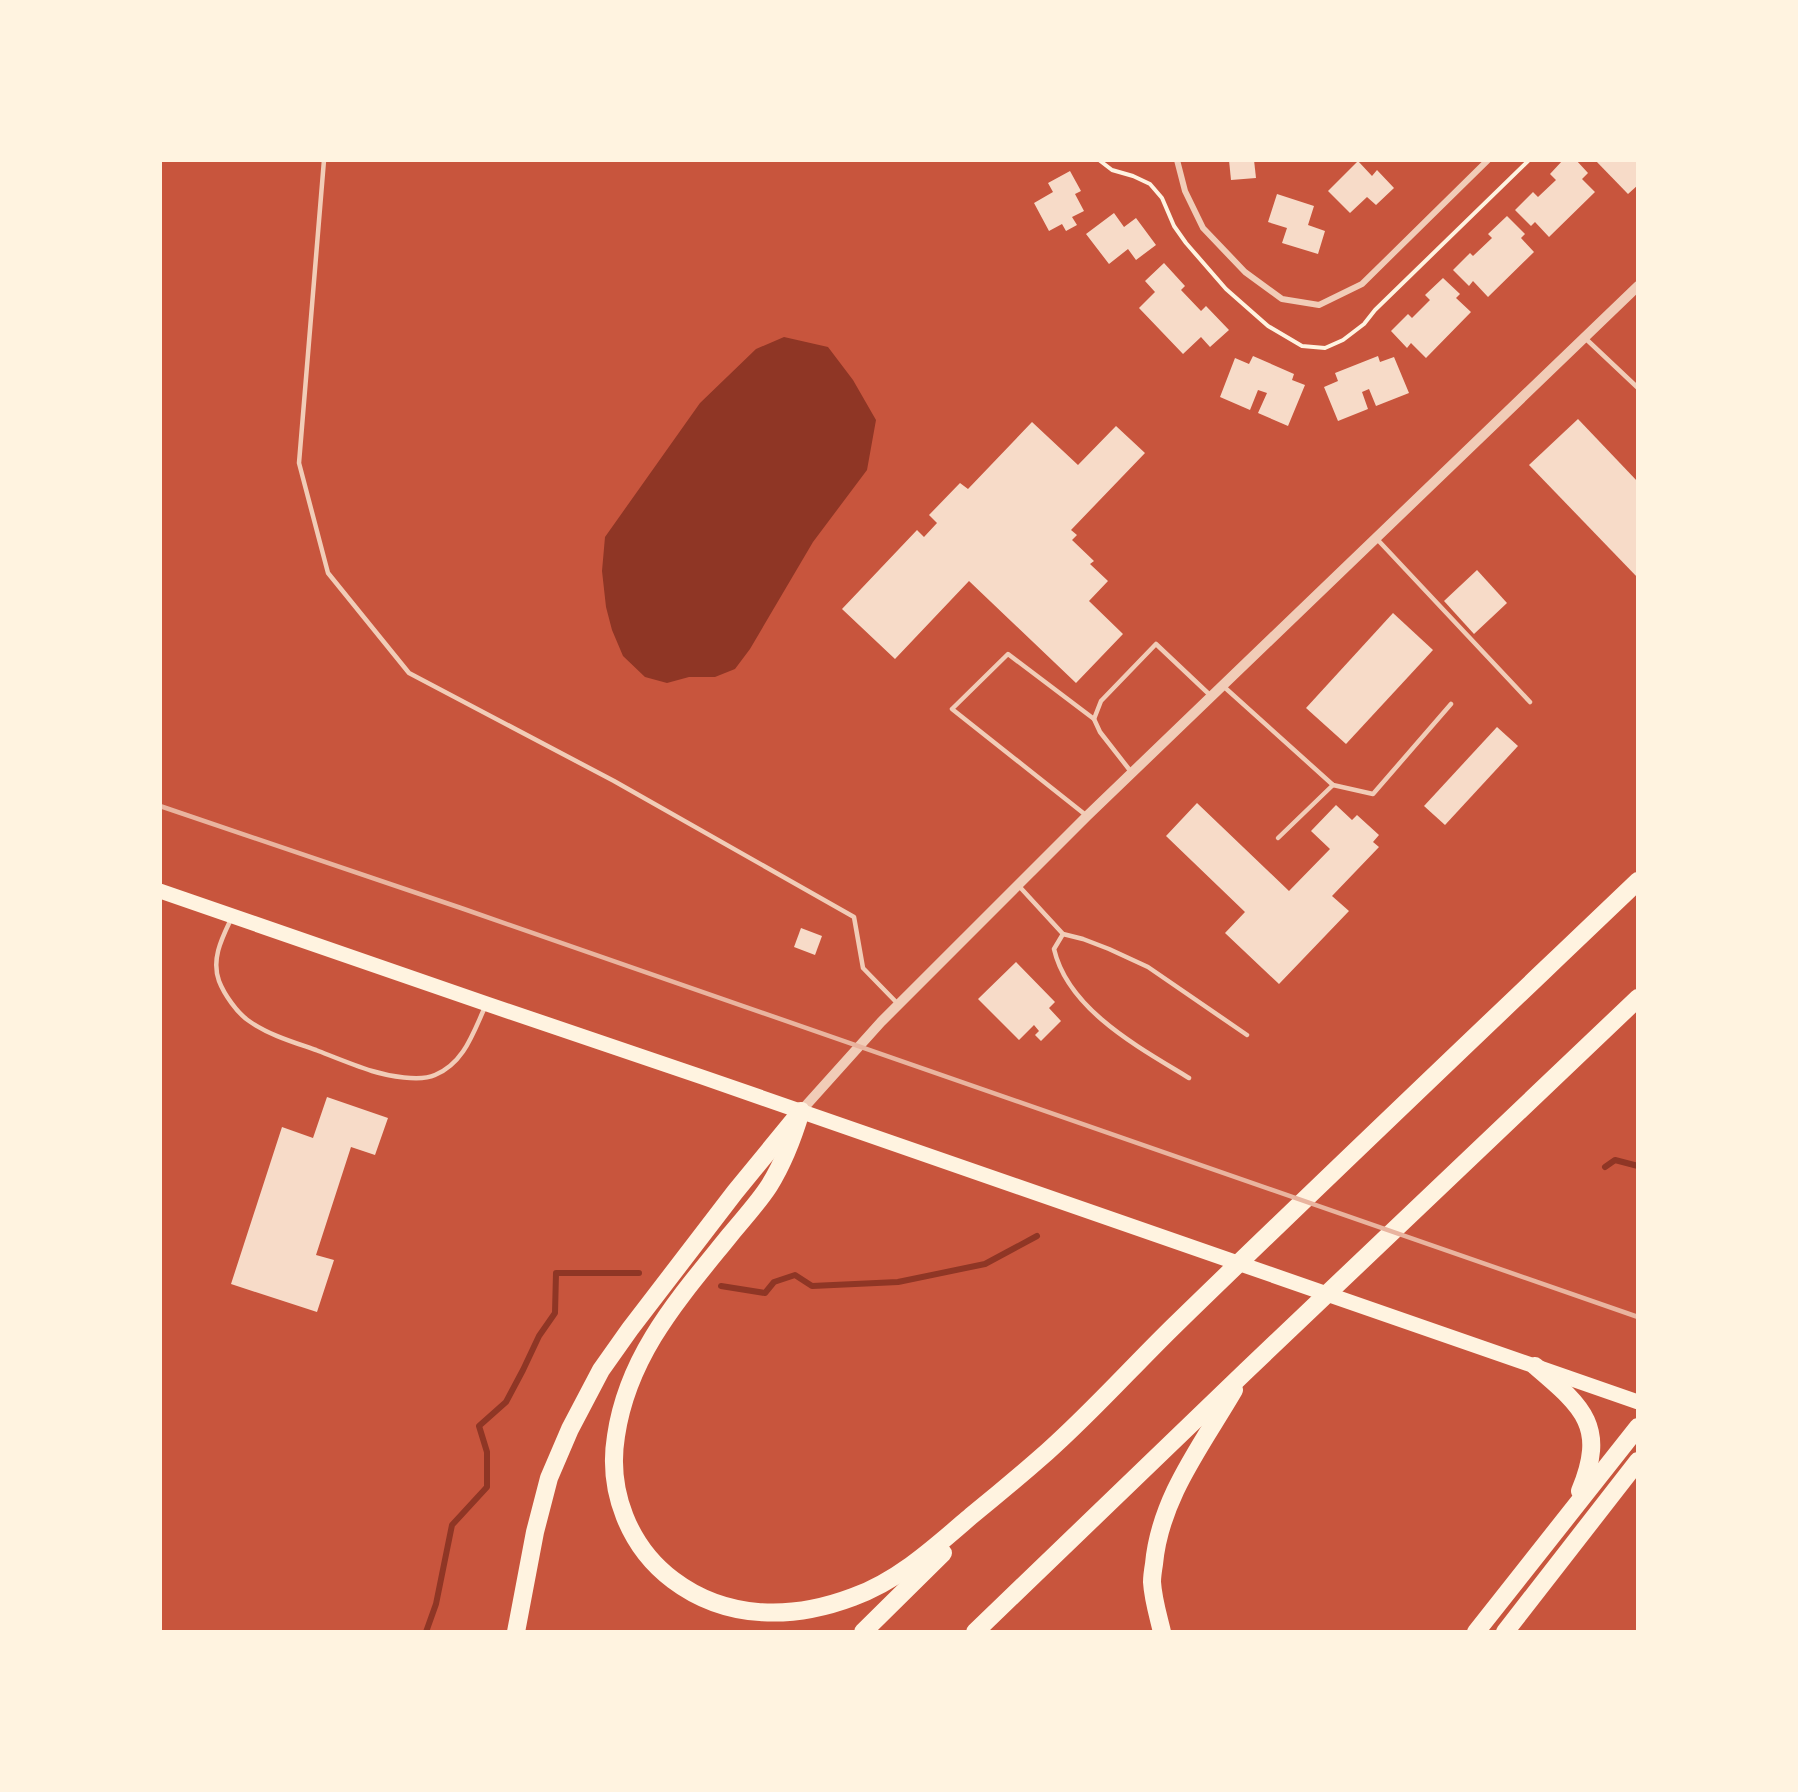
<svg xmlns="http://www.w3.org/2000/svg" width="1798" height="1792" font-family="'DM Sans',sans-serif">
  <style>
    .water { fill: #8f3625 }
    .lines { fill: none; stroke-linecap: round; stroke-linejoin: round }
    .stream { stroke: #8f3625; stroke-width: 6 }
    .building { fill: #f7dbc8 }
    .path { stroke: #fff3e0; stroke-width: 4 }
    .service { stroke: #f1ccb7; stroke-width: 4.5 }
    .minor { stroke: #f1ccb7; stroke-width: 6 }
    .tertiary { stroke: #f1ccb7; stroke-width: 10 }
    .primary { stroke: #fff3e0; stroke-width: 15 }
    .motorway { stroke: #fff3e0; stroke-width: 18 }
    .rail { stroke: #e9b49f; stroke-width: 4.5 }
  </style>
  <rect width="100%" height="100%" fill="#c8553d"/>
  <polygon class="water" points="784,337 828,347 853,380 876,420 867,470 813,542 750,649 735,669 715,677 689,677 667,683 645,677 623,656 612,630 606,607 602,571 605,537 700,403 756,349"/>
  <g class="lines">
    <g class="stream">
      <polyline points="1605,1167 1615,1160 1638,1166"/>
      <polyline points="721,1286 765,1293 774,1282 795,1275 812,1286 898,1282 985,1264 1037,1236"/>
      <polyline points="426,1632 436,1604 452,1525 487,1487 487,1452 479,1426 506,1402 523,1370 539,1336 555,1313 556,1273 639,1273"/>
    </g>
  </g>
  <g class="building">
    <polygon points="1229,160 1254,160 1256,178 1231,180"/>
    <polygon points="1563,160 1576,160 1588,173 1582,179 1595,192 1549,237 1535,222 1531,226 1515,210 1533,192 1538,197 1556,180 1550,174"/>
    <polygon points="1595,160 1638,160 1638,185 1628,194"/>
    <polygon points="1358,161 1372,176 1377,170 1394,188 1376,205 1367,197 1350,213 1328,191"/>
    <polygon points="1070,171 1081,191 1075,194 1084,211 1072,217 1077,225 1066,231 1062,224 1049,231 1034,203 1053,192 1048,183"/>
    <polygon points="1277,194 1314,206 1308,225 1325,231 1318,254 1282,243 1287,228 1268,222"/>
    <polygon points="1114,213 1124,227 1136,218 1156,245 1136,260 1128,249 1109,264 1086,234"/>
    <polygon points="1507,216 1525,234 1521,238 1534,252 1488,297 1473,281 1469,286 1453,270 1470,253 1473,256 1492,238 1488,234"/>
    <polygon points="1164,263 1185,286 1181,290 1201,311 1206,306 1229,330 1210,347 1201,337 1183,354 1139,308 1155,292 1145,281"/>
    <polygon points="1443,278 1460,294 1456,298 1471,312 1426,358 1411,343 1407,348 1391,331 1408,314 1412,318 1430,300 1425,295"/>
    <polygon points="1253,356 1294,374 1292,380 1305,385 1288,426 1258,413 1267,393 1258,390 1250,410 1220,397 1235,358 1249,364"/>
    <polygon points="1378,356 1380,362 1394,357 1409,393 1376,406 1369,389 1362,392 1368,409 1338,421 1324,387 1338,381 1335,373"/>
    <polygon points="1578,419 1638,482 1638,578 1529,465"/>
    <polygon points="1032,422 1078,465 1116,426 1145,453 1071,530 1077,535 1072,540 1094,561 1090,564 1108,581 1089,601 1123,634 1076,683 969,581 895,659 842,609 917,530 924,537 937,523 929,515 960,483 968,489"/>
    <polygon points="1477,570 1507,603 1474,634 1444,601"/>
    <polygon points="1393,613 1433,650 1346,744 1306,708"/>
    <polygon points="1497,727 1518,746 1445,825 1424,806"/>
    <polygon points="1197,803 1289,891 1330,849 1311,831 1336,805 1352,820 1357,815 1379,835 1373,842 1379,847 1332,896 1349,911 1279,984 1225,933 1245,912 1166,836"/>
    <polygon points="801,928 822,936 815,955 794,947"/>
    <polygon points="1016,962 1055,1002 1049,1008 1061,1021 1041,1041 1035,1035 1039,1031 1034,1025 1019,1040 978,999"/>
    <polygon points="327,1097 388,1118 375,1155 351,1147 316,1255 334,1260 317,1312 231,1284 282,1127 313,1138"/>
  </g>
  <g class="lines">
    <polyline class="path" points="1099,160 1112,170 1133,176 1150,184 1162,198 1174,226 1186,243 1226,289 1268,326 1302,346 1325,348 1343,340 1364,324 1375,310 1412,274 1529,160"/>
    <g class="service">
      <polyline points="324,160 299,463 328,573 409,673 614,781 854,917 863,968 898,1004"/>
      <polyline points="1585,338 1638,388"/>
      <polyline points="1376,538 1530,702"/>
      <polyline points="1222,685 1333,785 1373,794 1451,704"/>
      <polyline points="1132,773 1100,732 1094,719 1101,701 1156,644 1211,696"/>
      <polyline points="1087,816 952,709 1008,654 1094,719"/>
      <polyline points="1278,838 1333,785"/>
      <polyline points="1018,885 1063,934 1083,939 1109,949 1148,967 1247,1035"/>
      <path d="M231,919C222,938 211,959 219,981C224,994 237,1013 249,1021C269,1035 293,1042 316,1050C334,1057 353,1065 372,1071C388,1076 420,1082 435,1075C464,1063 473,1033 485,1007"/>
      <path d="M1063,934L1054,949C1068,1010 1140,1048 1189,1078"/>
    </g>
    <polyline class="minor" points="1177,160 1185,191 1203,228 1245,272 1282,299 1319,305 1362,284 1488,160"/>
    <polyline class="tertiary" points="801,1111 881,1022 1087,816 1638,286"/>
    <polyline class="primary" points="160,891 487,1004 702,1077 1638,1402"/>
    <g class="motorway">
      <path d="M801,1111C793,1138 784,1162 769,1186C758,1203 743,1219 730,1235C680,1297 628,1354 616,1436C607,1491 629,1547 673,1580C726,1620 792,1620 853,1597C898,1581 935,1547 971,1516C997,1495 1022,1474 1047,1452C1092,1412 1132,1367 1175,1325C1328,1176 1483,1029 1638,881"/>
      <path d="M1535,1366C1583,1407 1607,1426 1580,1491"/>
      <polyline points="516,1632 535,1532 549,1478 570,1429 601,1370 630,1329 735,1192 794,1120"/>
      <polyline points="863,1632 943,1553"/>
      <polyline points="975,1632 1246,1371 1638,998"/>
      <path d="M1162,1632C1158,1615 1153,1599 1152,1582C1152,1576 1153,1570 1154,1564C1160,1498 1202,1445 1234,1390"/>
      <polyline points="1476,1632 1638,1427"/>
      <polyline points="1505,1632 1638,1461"/>
    </g>
    <polyline class="rail" points="160,806 461,908 1638,1317"/>
  </g>
  <rect width="1798" height="1792" fill="none" stroke="#fff3e0" stroke-width="324"/>
</svg>
